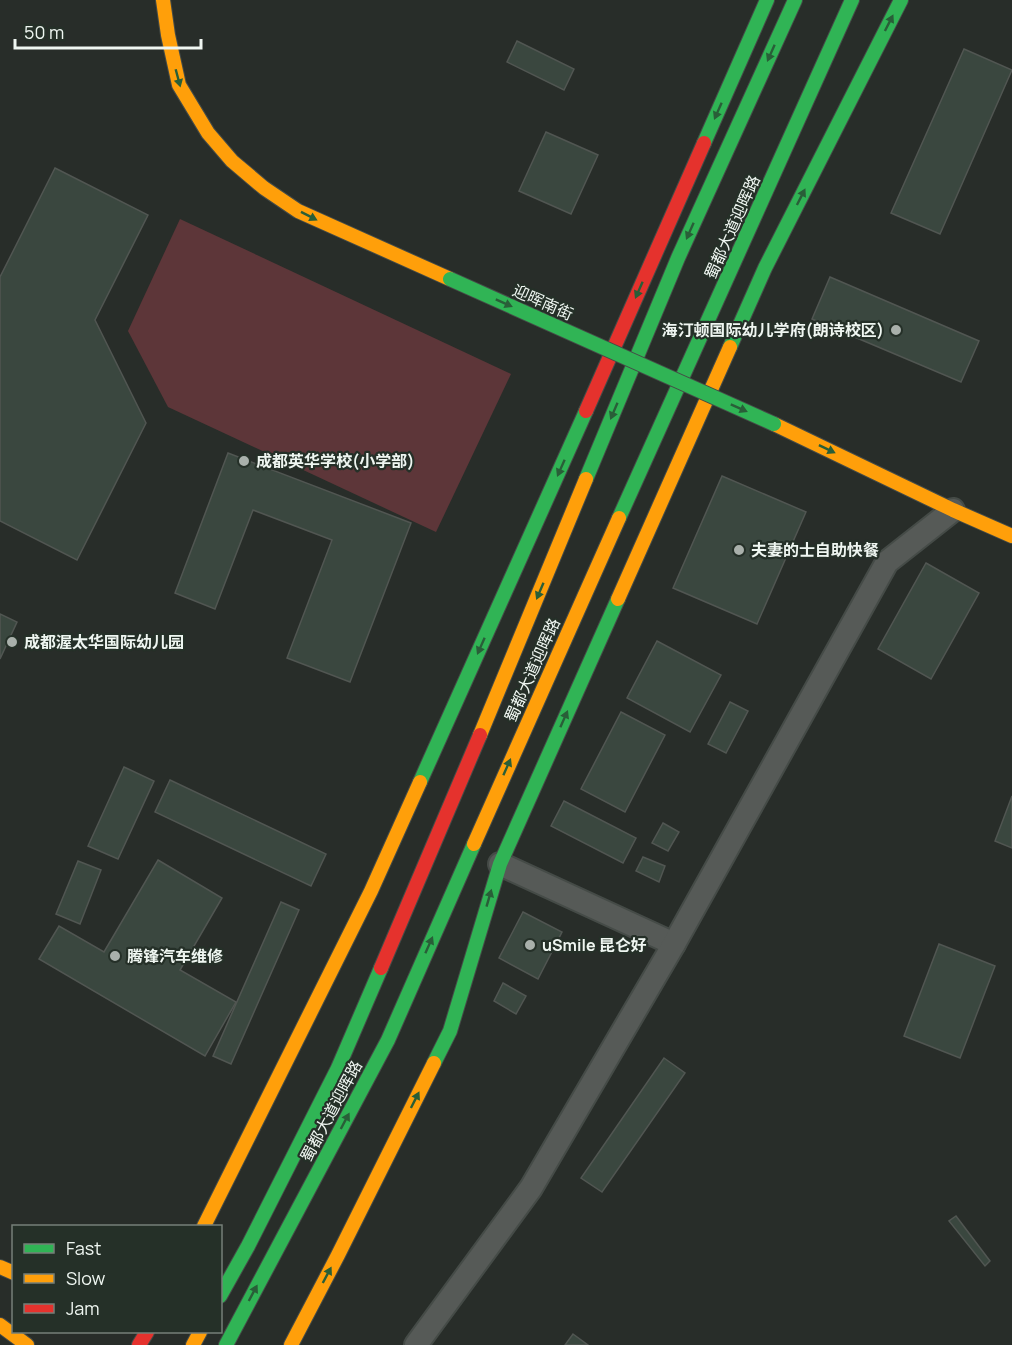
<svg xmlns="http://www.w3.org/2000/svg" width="1012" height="1345" font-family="Manrope,'Noto Sans SC',sans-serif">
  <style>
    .grass { fill: #5d3639 }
    .building { fill: #3a473f; stroke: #515652; stroke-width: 1.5 }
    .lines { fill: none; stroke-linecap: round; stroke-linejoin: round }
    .street-casing { stroke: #454b47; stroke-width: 26 }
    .fast-casing { stroke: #454b47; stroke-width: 16 }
    .slow-casing { stroke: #454b47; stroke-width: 16 }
    .jam-casing { stroke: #454b47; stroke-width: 16 }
    .street { stroke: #565a57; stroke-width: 22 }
    .fast { stroke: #30b455; stroke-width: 14 }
    .slow { stroke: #ff9f0a; stroke-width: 14 }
    .jam { stroke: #e5322d; stroke-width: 14 }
    .fast-bridge-casing { stroke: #454b47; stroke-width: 16; stroke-linecap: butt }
    .fast-bridge { stroke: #30b455; stroke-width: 14 }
    .oneway { fill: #295e38 }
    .poi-dot { fill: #a9b0ab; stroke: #253028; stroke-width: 2 }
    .labels { text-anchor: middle; stroke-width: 4.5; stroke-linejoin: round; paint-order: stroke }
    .street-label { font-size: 16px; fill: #eff6f1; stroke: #253028 }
    .poi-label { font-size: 16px; font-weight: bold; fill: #eff6f1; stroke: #253028; text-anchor: start }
  </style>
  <rect width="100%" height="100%" fill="#282d29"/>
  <polygon class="grass" points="180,219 511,374 436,532 168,407 128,331"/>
  <g class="building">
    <polygon points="517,41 574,69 564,90 507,62"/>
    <polygon points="964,49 1012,70 940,234 891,213"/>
    <polygon points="546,132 598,155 571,214 519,191"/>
    <polygon points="55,168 148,215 95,320 146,423 77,560 0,521 0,277"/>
    <polygon points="830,277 979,341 961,382 812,319"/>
    <polygon points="228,453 411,523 350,682 287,658 332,540 253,510 215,609 175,593"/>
    <polygon points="722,476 806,512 757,624 673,588"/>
    <polygon points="926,563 979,593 931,679 878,649"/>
    <polygon points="0,614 17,622 0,659"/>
    <polygon points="657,641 721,675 690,732 627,698"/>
    <polygon points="730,702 748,711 726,753 708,744"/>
    <polygon points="621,712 665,735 625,812 581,789"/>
    <polygon points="124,767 154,781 118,859 88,846"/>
    <polygon points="170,780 326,854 311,886 155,812"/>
    <polygon points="1012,796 1012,848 995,841"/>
    <polygon points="564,801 636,838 623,863 551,826"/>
    <polygon points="663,823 679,832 668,851 652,843"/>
    <polygon points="643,857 665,866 659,882 636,871"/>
    <polygon points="158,860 222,898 180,970 236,1002 205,1056 39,959 59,926 104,952"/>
    <polygon points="78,861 101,870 80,924 56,914"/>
    <polygon points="281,902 299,910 231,1064 213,1056"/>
    <polygon points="523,912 562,932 538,979 499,958"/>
    <polygon points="939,944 995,966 960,1058 904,1036"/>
    <polygon points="503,983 526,996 516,1014 494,1001"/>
    <polygon points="664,1058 685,1073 602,1192 581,1178"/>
    <polygon points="956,1216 990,1261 985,1266 949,1221"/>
    <polygon points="573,1334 588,1345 565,1345"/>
  </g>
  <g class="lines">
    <g class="street-casing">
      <g id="street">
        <polyline points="500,864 674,944"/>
        <polyline points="416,1345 531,1188 674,944 887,562 953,510"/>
      </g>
    </g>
    <g class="fast-casing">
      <g id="fast">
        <polyline points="704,143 767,0"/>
        <polyline points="730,347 765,268 901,0"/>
        <polyline points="586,479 678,258 795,0"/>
        <polyline points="619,518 852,0"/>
        <polyline points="420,782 586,411"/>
        <polyline points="434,1063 450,1031 500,864 618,599"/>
        <polyline points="220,1296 248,1246 338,1068 381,968"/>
        <polyline points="226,1345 388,1040 474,844"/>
      </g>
    </g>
    <g class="slow-casing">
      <g id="slow">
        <polyline points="163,0 168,35 179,85 208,133 232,161 264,188 298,211 450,279"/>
        <polyline points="774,424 953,510 1012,536"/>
        <polyline points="618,599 730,347"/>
        <polyline points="480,735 586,479"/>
        <polyline points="474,844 619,518"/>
        <polyline points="204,1226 371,891 420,782"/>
        <polyline points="0,1267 14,1273"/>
        <polyline points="0,1325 27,1345"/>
        <polyline points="193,1345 200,1332"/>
        <polyline points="291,1345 338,1255 434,1063"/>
      </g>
    </g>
    <g class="jam-casing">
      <g id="jam">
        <polyline points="586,411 704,143"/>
        <polyline points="381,968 480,735"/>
        <polyline points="139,1345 147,1332"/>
      </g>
    </g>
    <use href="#street" class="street"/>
    <use href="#fast" class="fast"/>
    <use href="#slow" class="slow"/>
    <use href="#jam" class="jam"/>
    <g class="fast-bridge-casing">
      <polyline id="fast-bridge" points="450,279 774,424"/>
    </g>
    <use href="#fast-bridge" class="fast-bridge"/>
  </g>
  <defs><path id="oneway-solid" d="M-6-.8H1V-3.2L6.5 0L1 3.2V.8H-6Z" transform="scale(1.5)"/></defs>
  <g class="oneway">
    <use href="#oneway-solid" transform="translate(889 23) rotate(-63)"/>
    <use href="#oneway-solid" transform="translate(771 53) rotate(114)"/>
    <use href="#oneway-solid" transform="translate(178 78) rotate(75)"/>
    <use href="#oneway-solid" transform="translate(718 111) rotate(114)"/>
    <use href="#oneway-solid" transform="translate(801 197) rotate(-63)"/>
    <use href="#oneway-solid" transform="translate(309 216) rotate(27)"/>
    <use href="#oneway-solid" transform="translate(690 231) rotate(114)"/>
    <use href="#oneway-solid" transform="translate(639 290) rotate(114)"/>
    <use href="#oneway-solid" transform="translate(504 303) rotate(24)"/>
    <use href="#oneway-solid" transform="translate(739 408) rotate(24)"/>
    <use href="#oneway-solid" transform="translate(614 411) rotate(113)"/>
    <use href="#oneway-solid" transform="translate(827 449) rotate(26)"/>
    <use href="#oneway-solid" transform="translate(561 468) rotate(114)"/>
    <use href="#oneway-solid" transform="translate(540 591) rotate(113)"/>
    <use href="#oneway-solid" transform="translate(481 646) rotate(114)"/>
    <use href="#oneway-solid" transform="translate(564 719) rotate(-66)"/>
    <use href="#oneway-solid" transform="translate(507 767) rotate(-66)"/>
    <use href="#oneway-solid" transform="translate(489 898) rotate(-74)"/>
    <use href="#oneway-solid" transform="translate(429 945) rotate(-66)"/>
    <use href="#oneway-solid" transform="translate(415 1100) rotate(-63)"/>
    <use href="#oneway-solid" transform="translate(345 1121) rotate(-62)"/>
    <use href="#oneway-solid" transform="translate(327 1275) rotate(-62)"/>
    <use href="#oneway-solid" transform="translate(253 1293) rotate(-62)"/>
  </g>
  <g class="poi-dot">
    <circle cx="896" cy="330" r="6"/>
    <circle cx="244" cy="461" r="6"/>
    <circle cx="739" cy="550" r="6"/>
    <circle cx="12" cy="642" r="6"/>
    <circle cx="530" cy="945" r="6"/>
    <circle cx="115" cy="956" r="6"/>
  </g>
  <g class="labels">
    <g class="street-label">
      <text transform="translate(732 227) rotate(-66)" y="6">蜀都大道迎晖路</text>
      <text transform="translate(543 302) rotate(24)" y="6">迎晖南街</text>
      <text transform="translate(532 670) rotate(-66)" y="6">蜀都大道迎晖路</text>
      <text transform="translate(331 1111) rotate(-62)" y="6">蜀都大道迎晖路</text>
    </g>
    <g class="poi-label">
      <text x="884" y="336" text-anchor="end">海汀顿国际幼儿学府(朗诗校区)</text>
      <text x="256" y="467">成都英华学校(小学部)</text>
      <text x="751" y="556">夫妻的士自助快餐</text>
      <text x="24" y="648">成都渥太华国际幼儿园</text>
      <text x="542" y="951">uSmile 昆仑好</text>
      <text x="127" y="962">腾锋汽车维修</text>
    </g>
  </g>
  <rect x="12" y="1225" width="210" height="108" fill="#253028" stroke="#767f78" stroke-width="1.5"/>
  <rect x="24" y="1244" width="30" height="9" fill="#30b455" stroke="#767f78" stroke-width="1.5"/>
  <text x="66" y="1255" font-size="18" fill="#eff6f1">Fast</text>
  <rect x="24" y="1274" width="30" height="9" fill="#ff9f0a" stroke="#767f78" stroke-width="1.5"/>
  <text x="66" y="1285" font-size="18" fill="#eff6f1">Slow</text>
  <rect x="24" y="1304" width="30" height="9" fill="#e5322d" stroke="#767f78" stroke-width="1.5"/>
  <text x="66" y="1315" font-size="18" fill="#eff6f1">Jam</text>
  <path d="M15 39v9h186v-9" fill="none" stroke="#eff6f1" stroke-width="3"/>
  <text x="24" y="39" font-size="18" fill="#eff6f1" stroke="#253028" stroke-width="4.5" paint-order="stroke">50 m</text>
</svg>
